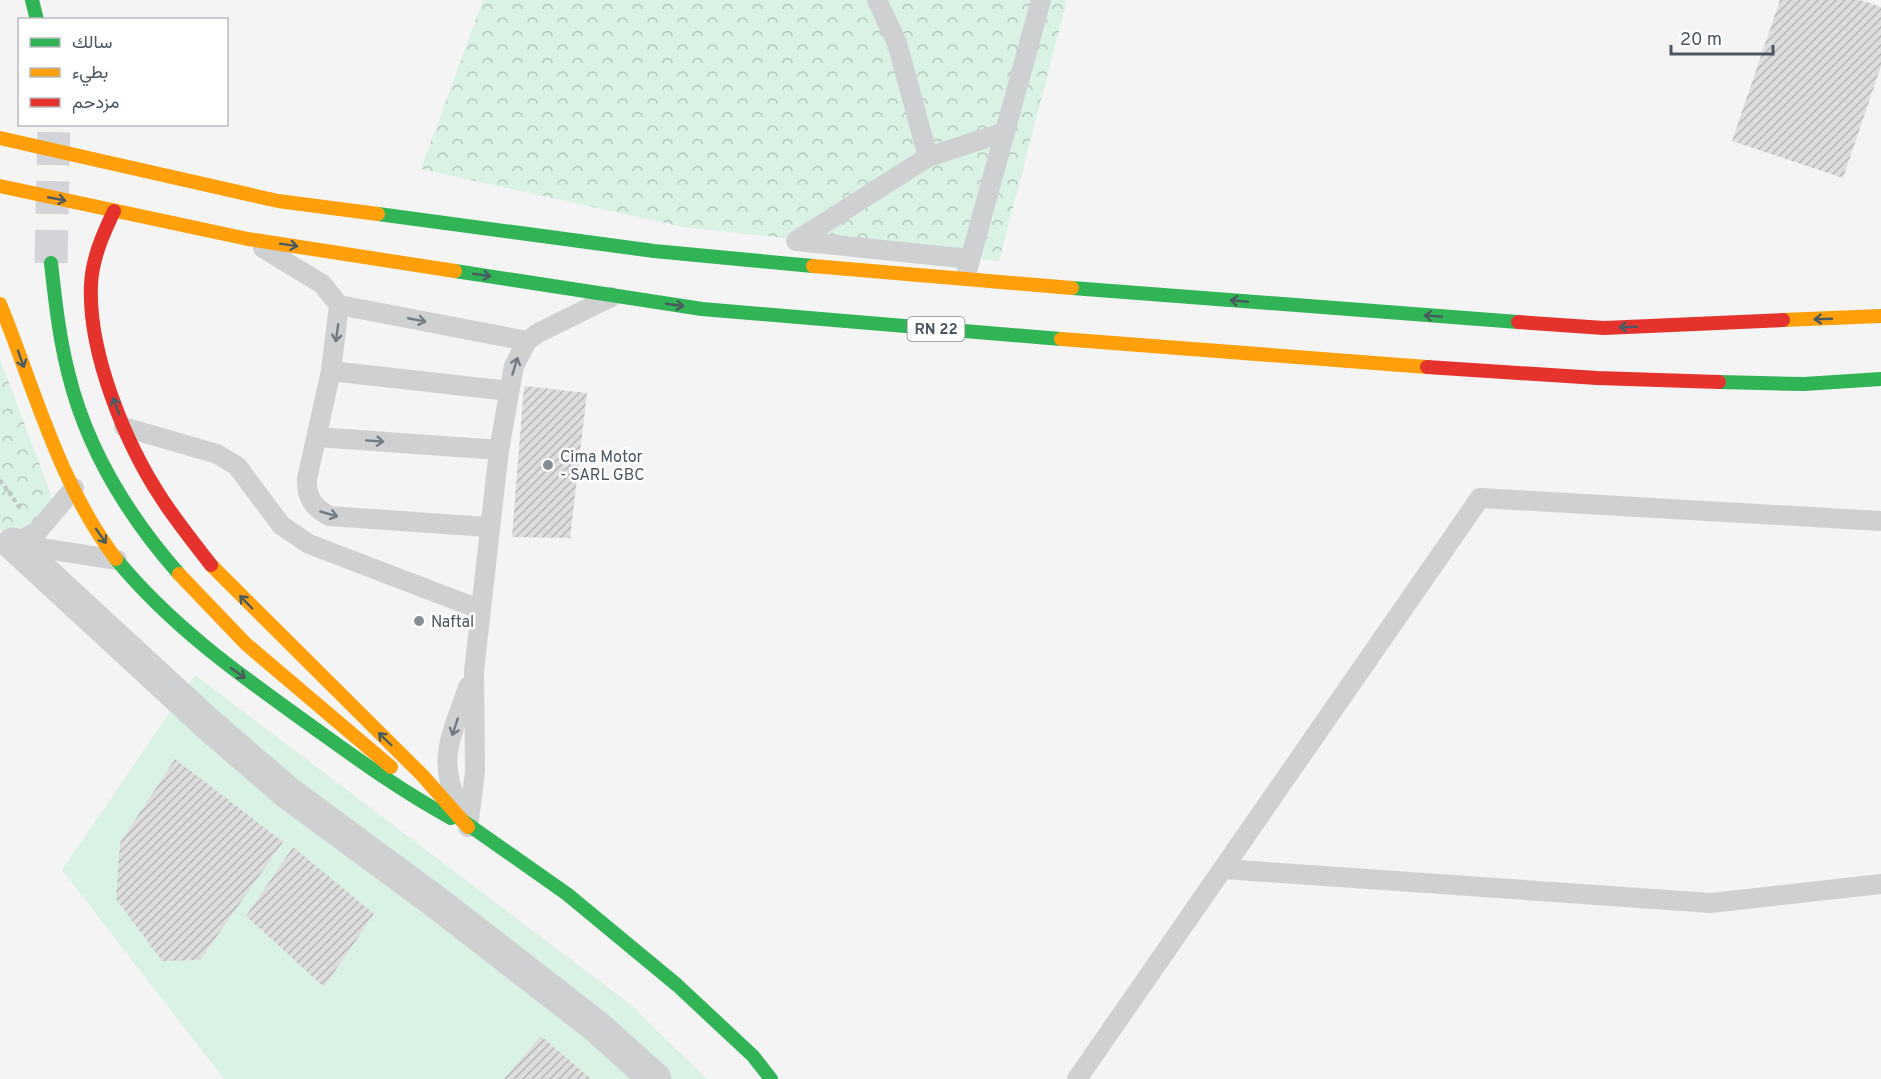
<svg xmlns="http://www.w3.org/2000/svg" width="1881" height="1079" font-family="Overpass,Vazirmatn,sans-serif">
  <style>
    .green { fill: #d9f2e3 }
    .park { fill: url(#park-crowns) }
    .building { fill: url(#building-hatch) }
    .lines { fill: none; stroke-linecap: round; stroke-linejoin: round }
    .secondary-tunnel { stroke: #d2d4d7; stroke-width: 33; stroke-dasharray: 33 16; stroke-linecap: butt }
    .path { stroke: #bcc7c4; stroke-width: 4; stroke-dasharray: 4.5 3; stroke-linecap: butt }
    .lane { stroke: #ced0d2; stroke-width: 20 }
    .street { stroke: #ced0d2; stroke-width: 33 }
    .fast { stroke: #30b455; stroke-width: 14 }
    .slow { stroke: #ff9f0a; stroke-width: 14 }
    .jam { stroke: #e5322d; stroke-width: 14 }
    .oneway { stroke: #495b60 }
    .oneway2 { stroke: #727b83 }
    .poi-dot { fill: #868d94; stroke: #fff; stroke-width: 2 }
    .labels { text-anchor: middle; stroke-width: 5; stroke-linejoin: round; paint-order: stroke }
    .shield { fill: #fff; stroke: #808990; stroke-width: 1.5 }
    .shield-label { font-size: 15px; font-weight: bold; fill: #4a5661 }
    .poi-label { font-size: 16px; fill: #4a5661; stroke: #fff; text-anchor: start }
  </style>
  <defs>
    <pattern id="park-crowns" width="20" height="18" patternUnits="userSpaceOnUse" patternTransform="scale(1.5)"><rect width="20" height="18" fill="#d9f2e3"/><path d="M2 6a3 3 0 1 1 6 0M12 15a3 3 0 1 1 6 0" fill="none" stroke="#b2c7bb"/></pattern>
    <pattern id="building-hatch" width="6" height="6" patternUnits="userSpaceOnUse" patternTransform="scale(1.5)"><rect width="6" height="6" fill="#ddddde"/><path d="M-1 1l2-2M0 6l6-6M5 7l2-2" fill="none" stroke="#b5b6b7"/></pattern>
  </defs>
  <rect width="100%" height="100%" fill="#f4f4f4"/>
  <polygon class="green" points="195,675 631,1005 707,1079 224,1079 62,870"/>
  <g class="park">
    <polygon points="483,0 1067,0 999,261 683,227 421,169"/>
    <polygon points="0,359 58,513 21,537 0,530"/>
  </g>
  <g class="building">
    <polygon points="1780,0 1860,0 1881,7 1881,66 1843,178 1732,141"/>
    <polygon points="524,386 587,393 570,538 512,537"/>
    <polygon points="175,759 283,842 200,960 162,961 116,899 120,843"/>
    <polygon points="293,847 374,914 324,987 246,916"/>
    <polygon points="541,1036 591,1079 504,1079"/>
  </g>
  <g class="lines">
    <polyline class="secondary-tunnel" points="51,263 54,124"/>
    <polyline class="path" points="0,480 21,509"/>
    <g class="lane">
      <polyline points="877,0 897,43 928,157 796,241 970,259"/>
      <polyline points="928,157 1005,132"/>
      <path d="M263,248L322,284L339,305L331,371L307,479C306,497 313,507 329,516L488,527"/>
      <polyline points="967,271 1041,0"/>
      <polyline points="339,305 527,341"/>
      <polyline points="331,371 509,391"/>
      <polyline points="124,427 217,454 237,466 281,525 309,544 479,609"/>
      <polyline points="317,437 499,450"/>
      <polyline points="13,544 38,531 74,488"/>
      <polyline points="16,544 117,560"/>
      <path d="M457,802C436,757 454,731 468,687"/>
      <polyline points="468,827 475,772 474,671 499,450 514,366 527,341 538,333 611,297"/>
      <polyline points="1224,869 1711,903 1881,884"/>
      <polyline points="1077,1079 1480,498 1881,521"/>
    </g>
    <polyline class="street" points="13,544 208,724 288,793 436,902 596,1026 655,1079"/>
    <g class="fast">
      <polyline points="32,0 37,20"/>
      <polyline points="378,214 654,251 813,266"/>
      <path d="M51,263C55,299 59,336 68,372C86,447 128,516 179,574"/>
      <polyline points="455,271 702,309 1061,339"/>
      <polyline points="1072,288 1518,322"/>
      <polyline points="1719,382 1804,384 1881,379"/>
      <path d="M116,559C171,626 240,675 310,725C356,758 401,791 451,818"/>
      <polyline points="446,809 567,894 677,985 753,1056 771,1079"/>
    </g>
    <g class="slow">
      <polyline points="0,138 278,201 378,214"/>
      <polyline points="0,186 248,239 455,271"/>
      <polyline points="813,266 1072,288"/>
      <path d="M0,304C35,390 59,484 116,559"/>
      <polyline points="1783,320 1881,316"/>
      <polyline points="1061,339 1427,367"/>
      <polyline points="211,565 422,775 468,827"/>
      <polyline points="179,574 246,644 391,767"/>
    </g>
    <g class="jam">
      <path d="M114,211C103,234 92,259 91,285C88,352 125,443 162,499C177,522 194,543 211,565"/>
      <polyline points="1518,322 1604,328 1783,320"/>
      <polyline points="1427,367 1597,378 1719,382"/>
    </g>
  </g>
  <defs><path id="oneway-shaft" d="M-6 0H5M1.5-3L5.5 0L1.5 3" fill="none" stroke-width="1.6" stroke-linecap="round" stroke-linejoin="round" transform="scale(1.5)"/></defs>
  <g class="oneway">
    <use href="#oneway-shaft" transform="translate(57 199) rotate(11)"/>
    <use href="#oneway-shaft" transform="translate(289 245) rotate(9)"/>
    <use href="#oneway-shaft" transform="translate(482 275) rotate(9)"/>
    <use href="#oneway-shaft" transform="translate(1239 301) rotate(-175)"/>
    <use href="#oneway-shaft" transform="translate(675 305) rotate(8)"/>
    <use href="#oneway-shaft" transform="translate(1433 316) rotate(-176)"/>
    <use href="#oneway-shaft" transform="translate(1823 319) rotate(178)"/>
    <use href="#oneway-shaft" transform="translate(1628 327) rotate(178)"/>
    <use href="#oneway-shaft" transform="translate(21 359) rotate(70)"/>
    <use href="#oneway-shaft" transform="translate(116 406) rotate(-111)"/>
    <use href="#oneway-shaft" transform="translate(101 536) rotate(55)"/>
    <use href="#oneway-shaft" transform="translate(246 602) rotate(-134)"/>
    <use href="#oneway-shaft" transform="translate(238 673) rotate(36)"/>
    <use href="#oneway-shaft" transform="translate(385 739) rotate(-136)"/>
  </g>
  <g class="oneway2">
    <use href="#oneway-shaft" transform="translate(417 320) rotate(11)"/>
    <use href="#oneway-shaft" transform="translate(337 333) rotate(98)"/>
    <use href="#oneway-shaft" transform="translate(515 366) rotate(-73)"/>
    <use href="#oneway-shaft" transform="translate(375 441) rotate(4)"/>
    <use href="#oneway-shaft" transform="translate(329 514) rotate(16)"/>
    <use href="#oneway-shaft" transform="translate(455 727) rotate(108)"/>
  </g>
  <g class="poi-dot">
    <circle cx="548" cy="465" r="6"/>
    <circle cx="419" cy="621" r="6"/>
  </g>
  <g class="labels">
    <rect class="shield" x="907.5" y="317" width="57" height="24" rx="4.5"/>
    <g class="shield-label">
      <text x="936" y="334">RN 22</text>
    </g>
    <g class="poi-label">
      <text x="560" y="462">Cima Motor<tspan x="560" dy="18">- SARL GBC</tspan></text>
      <text x="431" y="627">Naftal</text>
    </g>
  </g>
  <rect x="18" y="18" width="210" height="108" fill="#ffffff" stroke="#b7bbc0" stroke-width="1.5"/>
  <rect x="30" y="38" width="30" height="9" fill="#30b455" stroke="#b7bbc0" stroke-width="1.5"/>
  <text x="72" y="48" font-size="18" fill="#4a5661">سالك</text>
  <rect x="30" y="68" width="30" height="9" fill="#ff9f0a" stroke="#b7bbc0" stroke-width="1.5"/>
  <text x="72" y="78" font-size="18" fill="#4a5661">بطيء</text>
  <rect x="30" y="98" width="30" height="9" fill="#e5322d" stroke="#b7bbc0" stroke-width="1.5"/>
  <text x="72" y="108" font-size="18" fill="#4a5661">مزدحم</text>
  <path d="M1671 45v9h102v-9" fill="none" stroke="#4a5661" stroke-width="3"/>
  <text x="1680" y="45" font-size="18" fill="#4a5661" stroke="#ffffff" stroke-width="4.5" paint-order="stroke">20 m</text>
</svg>
